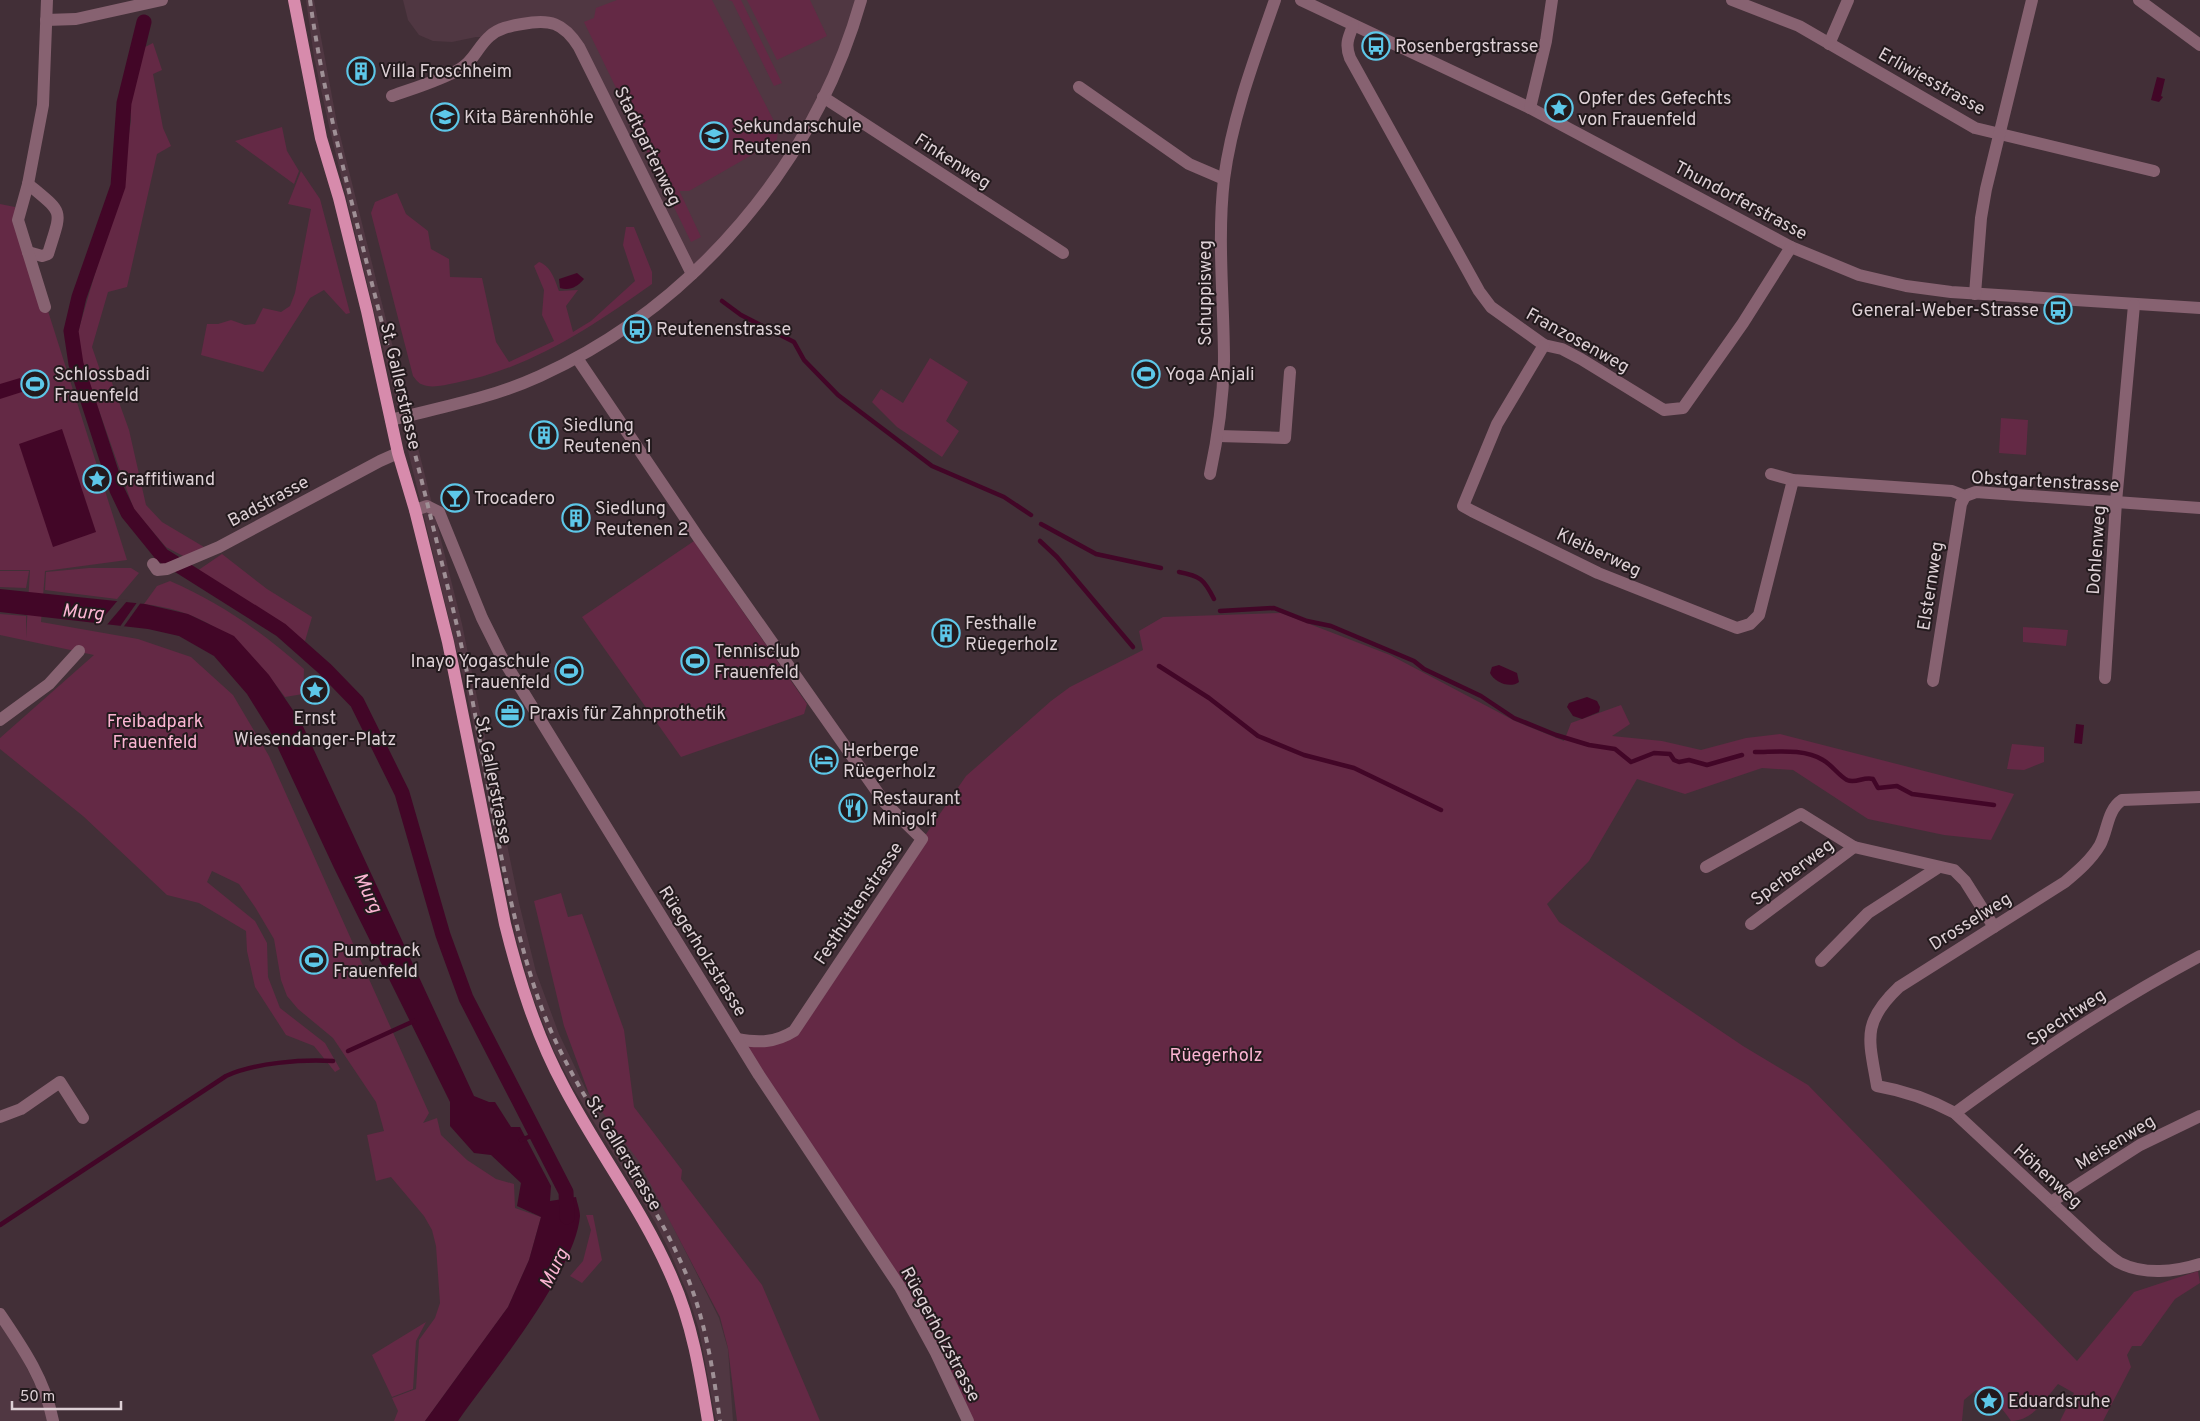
<svg xmlns="http://www.w3.org/2000/svg" width="2200" height="1421" font-family="Overpass,sans-serif">
  <style>
    .built { fill: #503742 }
    .green { fill: #642945 }
    .water { fill: #420627 }
    .pier { fill: #422f37 }
    .lines { fill: none; stroke-linecap: round; stroke-linejoin: round }
    .stream { stroke: #420627; stroke-width: 4.5 }
    .canal { stroke: #420627; stroke-width: 15 }
    .minor { stroke: #876271; stroke-width: 12 }
    .major { stroke: #d78bac; stroke-width: 12 }
    .rail { stroke: #9f9096; stroke-width: 4; stroke-dasharray: 6 6; stroke-linecap: butt }
    .labels { text-anchor: middle; stroke-width: 4; stroke-linejoin: round; paint-order: stroke }
    .poi-label { font-size: 18px; fill: #ddd0d5; stroke: #231a1d; text-anchor: start }
    .street-label { font-size: 18px; fill: #ddd0d5; stroke: #231a1d }
    .park-label { font-size: 18px; fill: #fbb5d2; stroke: #231a1d }
    .water-label { font-size: 19px; font-style: italic; fill: #fbb5d2; stroke: #231a1d }
  </style>
  <rect width="100%" height="100%" fill="#422f37"/>
  <g class="built">
    <polygon points="306,0 314,0 337,123 462,624 519,903 536,972 559,1034 587,1092 618,1126 635,1151 719,1318 728,1349 733,1421 716,1421 699,1330 688,1295 670,1252 655,1222 573,1088 554,1051 532,995 516,938 466,689 329,126 314,57"/>
    <polygon points="403,0 861,0 800,142 692,274 579,47 543,20 488,37 476,37 452,42 433,41 419,35 408,20"/>
    <polygon points="0,1314 53,1421 0,1421"/>
  </g>
  <g class="green">
    <polygon points="617,0 712,0 778,129 777,139 771,144 689,191 680,191 678,188 701,237 691,242 584,22 594,18 596,8"/>
    <polygon points="728,0 741,0 782,83 774,86 732,1"/>
    <polygon points="747,0 810,0 827,36 777,60"/>
    <polygon points="153,43 162,70 153,74 163,128 171,146 157,154 127,287 108,292 92,347 102,376 111,380 129,430 146,505 162,522 204,547 185,557 166,547 134,510 82,362 78,332 121,184 131,121 130,87 141,49"/>
    <polygon points="282,127 287,151 299,171 294,184 235,141"/>
    <polygon points="301,171 320,199 350,313 346,314 324,290 310,298 263,372 201,355 207,324 218,324 231,320 245,325 255,324 263,308 281,312 290,306 295,293 311,209 288,204"/>
    <path d="M397,193L406,214L428,231L431,249L449,259L450,277L482,278L496,342L509,362L554,341L542,315L544,290L534,266L539,262C551,266 555,280 559,291L578,290L566,306L573,332L591,321L635,281L623,245L626,227H634L652,272V284C592,327 529,369 455,383C445,385 430,389 421,384C418,383 415,378 413,376L371,213L375,202Z"/>
    <polygon points="0,204 15,207 127,560 45,571 41,622 138,639 191,657 233,695 269,756 429,1113 423,1123 437,1118 441,1135 467,1160 496,1179 514,1184 515,1208 541,1217 529,1260 508,1307 425,1421 394,1421 398,1411 392,1398 416,1389 419,1340 435,1318 440,1303 436,1246 432,1230 424,1216 391,1177 376,1181 367,1135 384,1131 376,1102 333,1038 298,1009 287,996 281,980 274,939 255,907 239,884 212,871 207,882 255,921 267,943 268,977 280,1008 325,1043 340,1069 335,1072 314,1046 286,1035 255,987 247,951 246,931 199,903 167,895 83,816 0,749 0,738 94,655 0,635 0,614 26,616 26,638 30,570 0,570"/>
    <polygon points="930,358 968,382 946,421 959,431 942,457 897,427 872,402 881,389 903,403"/>
    <polygon points="2001,418 2028,420 2026,455 1999,453"/>
    <polygon points="694,541 807,704 804,714 681,757 582,617"/>
    <polygon points="222,554 267,589 312,617 305,641 197,571"/>
    <polygon points="89,568 131,568 139,573 117,599 45,590 46,572"/>
    <polygon points="0,571 29,571 26,588 0,587"/>
    <path d="M170,581C219,602 264,633 304,669L303,694L285,697C246,645 211,612 144,604L157,586Z"/>
    <path d="M1281,613L1390,655L1515,721L1564,741L1571,723L1621,705L1630,724L1612,736L1662,741L1701,750L1746,738L1780,734L2014,794L1991,840L1944,835L1868,819L1793,770L1762,768L1685,794L1637,779L1589,861L1547,904L1559,922L1743,1046L1808,1085L2077,1361L2134,1292L2198,1271L2200,1283L2175,1299L2141,1346H2132L2127,1355L2131,1367L2103,1421H2060L2074,1393L2058,1384C2045,1399 2033,1421 2011,1421C2001,1406 1992,1398 1976,1390L1964,1400L1962,1421H968L936,1353L737,1039L787,1036L966,776L1051,701L1070,687L1143,650L1139,631L1163,617Z"/>
    <polygon points="2023,627 2068,630 2066,646 2023,642"/>
    <polygon points="2012,744 2044,747 2044,762 2024,770 2007,769"/>
    <polygon points="561,893 568,917 582,914 624,1030 634,1107 682,1170 681,1179 762,1285 820,1421 737,1421 728,1348 720,1317 638,1160 589,1094 564,1026 534,901"/>
    <polygon points="586,1215 593,1215 602,1260 582,1283 570,1276 583,1261 591,1230"/>
    <polygon points="426,1322 416,1341 413,1389 392,1397 372,1355"/>
  </g>
  <g class="water">
    <polygon points="2157,77 2165,79 2161,96 2163,97 2159,102 2151,100"/>
    <path d="M577,273L584,279C577,287 570,291 560,288L559,279Z"/>
    <polygon points="20,378 25,391 0,399 0,384"/>
    <polygon points="62,429 96,532 53,547 19,444"/>
    <path d="M0,589L145,604L188,614L234,636L269,675L301,722L474,1096L489,1102H495L511,1127H520L551,1186L550,1201L576,1197C577,1203 580,1210 580,1216C575,1272 492,1373 458,1421H425L508,1307L529,1260L541,1217L517,1206L521,1183L491,1155L474,1153L450,1126V1102L334,868L270,731L247,694L214,656L179,636L148,629L0,612Z"/>
    <path d="M1499,665L1517,673L1519,682C1510,689 1494,682 1490,673L1492,667Z"/>
    <polygon points="1587,697 1597,701 1600,707 1599,712 1582,719 1573,716 1567,707 1569,703"/>
    <polygon points="2076,724 2084,725 2082,744 2074,743"/>
  </g>
  <g class="pier">
    <polygon points="119,599 128,600 105,627 96,626"/>
    <polygon points="138,601 142,601 122,629 119,628"/>
  </g>
  <g class="lines">
    <g class="stream">
      <polyline points="722,301 741,315 794,342 804,360 838,395 932,466 1004,497 1031,515"/>
      <polyline points="1041,524 1096,554 1161,568"/>
      <polyline points="1040,541 1057,557 1133,647"/>
      <path d="M1179,572C1200,576 1204,579 1214,599"/>
      <polyline points="1220,611 1274,608 1307,621 1331,626 1414,661 1424,669 1481,696 1514,718 1556,735 1589,745 1615,749 1631,762 1654,753 1670,754 1674,760 1679,762 1689,760 1707,765 1742,755"/>
      <polyline points="1159,666 1209,698 1258,736 1304,755 1354,768 1441,810"/>
      <path d="M1755,752C1776,752 1804,748 1823,760C1832,765 1838,775 1847,780C1856,784 1864,776 1873,779L1878,788L1897,786L1912,794L1994,805"/>
      <polyline points="348,1051 414,1021"/>
      <polyline points="521,1140 536,1134"/>
      <path d="M0,1225L226,1076C254,1063 302,1059 333,1061"/>
    </g>
    <polyline class="canal" points="144,22 124,103 118,186 79,297 71,331 76,364 117,490 128,513 162,555 281,630 325,669 357,702 402,793 443,935 466,998 566,1192 567,1217"/>
    <g class="minor">
      <polyline points="1301,0 1530,108 1791,247 1859,275 1906,286 1951,292 2200,308"/>
      <polyline points="1732,0 1799,26 1975,128 2154,171"/>
      <polyline points="2139,0 2200,45"/>
      <polyline points="46,20 76,19 162,0"/>
      <path d="M1353,26C1348,38 1345,45 1350,58L1479,291L1491,307L1544,345L1562,349L1581,359L1664,410L1683,408L1743,323L1791,247"/>
      <polyline points="1829,44 1848,0"/>
      <polyline points="1079,87 1189,164 1224,179"/>
      <path d="M392,96C414,88 439,81 460,69C474,61 478,46 490,36C499,28 510,26 522,24C550,19 563,22 579,47L692,274"/>
      <polyline points="823,97 1063,253"/>
      <polyline points="1530,108 1546,41 1552,0"/>
      <path d="M28,184C65,215 62,208 48,254L42,256L28,252"/>
      <polyline points="1975,294 1981,218 1986,189 2032,0"/>
      <polyline points="45,307 18,220 28,184 43,105 47,0"/>
      <polyline points="1544,345 1497,424 1463,506 1472,511 1598,573 1737,628 1750,624 1759,615 1793,480"/>
      <path d="M577,358L698,537L885,803L922,839L794,1031C775,1043 758,1043 737,1039"/>
      <path d="M391,420C442,407 492,398 540,376C694,306 815,163 861,0"/>
      <polyline points="1218,436 1285,438 1290,372"/>
      <path d="M1210,474C1218,437 1223,399 1224,361C1224,301 1217,239 1224,179C1232,118 1255,57 1275,0"/>
      <polyline points="1771,474 1793,480 1952,491 1965,496 1976,492 2200,508"/>
      <polyline points="415,510 427,506 439,512 482,618 501,656 759,1075 900,1287 936,1353 968,1421"/>
      <polyline points="153,564 157,570 167,569 219,547 380,461 398,453"/>
      <polyline points="2105,678 2116,502 2134,305"/>
      <polyline points="1933,681 1961,504 1965,496"/>
      <polyline points="0,720 49,684 79,651"/>
      <path d="M2200,797L2122,800C2107,810 2108,830 2100,845C2091,860 2078,871 2065,882L1899,987C1861,1023 1869,1039 1877,1086C1906,1091 1929,1099 1955,1113L2098,1246C2105,1251 2112,1259 2120,1263C2144,1275 2175,1272 2200,1264"/>
      <polyline points="1706,867 1801,814 1854,847 1954,870 1965,881 1994,927"/>
      <polyline points="1751,924 1854,847"/>
      <polyline points="1821,961 1868,913 1939,867"/>
      <path d="M1955,1113C2031,1057 2117,1000 2200,956"/>
      <polyline points="0,1117 21,1109 60,1082 83,1118"/>
      <polyline points="2051,1202 2140,1145 2200,1116"/>
      <path d="M0,1314C23,1348 45,1380 53,1421"/>
    </g>
    <path class="major" d="M294,0L321,138L339,198L367,311L398,453L415,510L448,642L505,924C519,980 536,1035 564,1087C598,1152 643,1210 672,1278C692,1323 700,1372 708,1421"/>
    <path class="rail" d="M310,0C322,87 344,171 365,256C396,379 428,503 457,626C485,747 497,874 536,992C569,1093 642,1172 684,1269C705,1317 713,1369 720,1421"/>
  </g>
  <defs>
    <g id="bus-ring" transform="scale(1.4375)"><circle r="9.5" fill="#231a1d" stroke="#5dc7e8" stroke-width="1.5"/><path d="M-5-6H5V4H4V6H2V4H-2V6H-4V4H-5ZM-3.5-4V0h7V-4ZM-3.5 1.2v1.5H-2V1.2ZM2 1.2v1.5H3.5V1.2Z" fill="#5dc7e8"/></g>
    <g id="building-ring" transform="scale(1.4375)"><circle r="9.5" fill="#231a1d" stroke="#5dc7e8" stroke-width="1.5"/><path d="M-4-6H4V6H1V3H-1V6H-4ZM-2.5-4.3h1.7v1.8h-1.7ZM.8-4.3h1.7v1.8H.8ZM-2.5-1h1.7V.8h-1.7ZM.8-1h1.7V.8H.8Z" fill="#5dc7e8"/></g>
    <g id="sight-ring" transform="scale(1.4375)"><circle r="9.5" fill="#231a1d" stroke="#5dc7e8" stroke-width="1.5"/><path d="M0-6L1.8-2.2L6-1.7L2.9 1.2L3.7 5.4L0 3.3L-3.7 5.4L-2.9 1.2L-6-1.7L-1.8-2.2Z" fill="#5dc7e8"/></g>
    <g id="school-ring" transform="scale(1.4375)"><circle r="9.5" fill="#231a1d" stroke="#5dc7e8" stroke-width="1.5"/><path d="M0-5L7-2L0 1L-7-2ZM-4 1L0 2.5L4 1V4Q0 6-4 4Z" fill="#5dc7e8"/></g>
    <g id="stadium-ring" transform="scale(1.4375)"><circle r="9.5" fill="#231a1d" stroke="#5dc7e8" stroke-width="1.5"/><path d="M0-5a6.5 5 0 1 0 0 10a6.5 5 0 1 0 0-10ZM-3.5-1.8h7v3.6h-7Z" fill="#5dc7e8"/></g>
    <g id="bar-ring" transform="scale(1.4375)"><circle r="9.5" fill="#231a1d" stroke="#5dc7e8" stroke-width="1.5"/><path d="M-6-5H6L.8 .8V4.5H3.5V6h-7V4.5H-.8V.8Z" fill="#5dc7e8"/></g>
    <g id="office-ring" transform="scale(1.4375)"><circle r="9.5" fill="#231a1d" stroke="#5dc7e8" stroke-width="1.5"/><path d="M-6-3h4V-5.5h4V-3h4V5H-6ZM-1-4.5V-3h2v-1.5ZM-6 0V1H6V0Z" fill="#5dc7e8"/></g>
    <g id="hotel-ring" transform="scale(1.4375)"><circle r="9.5" fill="#231a1d" stroke="#5dc7e8" stroke-width="1.5"/><path d="M-6-4.5h1.5V1H6V5H4.5V3h-9V5H-6ZM-4 0a1.8 1.8 0 1 1 3.6 0ZM.5 0V-2.5h3Q6-2.5 6 0Z" fill="#5dc7e8"/></g>
    <g id="restaurant-ring" transform="scale(1.4375)"><circle r="9.5" fill="#231a1d" stroke="#5dc7e8" stroke-width="1.5"/><path d="M-5-6h1v4h1v-4h1v4h1v-4h1v5L-1.5 .5V6h-2V.5L-5-1ZM5-6V6H3V1.5H1.5Q1.5-4 5-6Z" fill="#5dc7e8"/></g>
  </defs>
  <g fill-rule="evenodd">
    <use href="#bus-ring" x="1376" y="46"/>
    <use href="#building-ring" x="361" y="71"/>
    <use href="#sight-ring" x="1559" y="108"/>
    <use href="#school-ring" x="445" y="117"/>
    <use href="#school-ring" x="714" y="136"/>
    <use href="#bus-ring" x="2058" y="310"/>
    <use href="#bus-ring" x="637" y="329"/>
    <use href="#stadium-ring" x="1146" y="374"/>
    <use href="#stadium-ring" x="35" y="384"/>
    <use href="#building-ring" x="544" y="435"/>
    <use href="#sight-ring" x="97" y="479"/>
    <use href="#bar-ring" x="455" y="498"/>
    <use href="#building-ring" x="576" y="518"/>
    <use href="#building-ring" x="946" y="633"/>
    <use href="#stadium-ring" x="695" y="661"/>
    <use href="#stadium-ring" x="569" y="671"/>
    <use href="#sight-ring" x="315" y="690"/>
    <use href="#office-ring" x="510" y="713"/>
    <use href="#hotel-ring" x="824" y="760"/>
    <use href="#restaurant-ring" x="853" y="808"/>
    <use href="#stadium-ring" x="314" y="960"/>
    <use href="#sight-ring" x="1989" y="1401"/>
  </g>
  <g class="labels">
    <g class="poi-label">
      <text x="1395" y="52">Rosenbergstrasse</text>
      <text x="380" y="77">Villa Froschheim</text>
      <text x="1578" y="104">Opfer des Gefechts<tspan x="1578" dy="21">von Frauenfeld</tspan></text>
      <text x="464" y="123">Kita Bärenhöhle</text>
      <text x="733" y="132">Sekundarschule<tspan x="733" dy="21">Reutenen</tspan></text>
      <text x="2039" y="316" text-anchor="end">General-Weber-Strasse</text>
      <text x="656" y="335">Reutenenstrasse</text>
      <text x="54" y="380">Schlossbadi<tspan x="54" dy="21">Frauenfeld</tspan></text>
      <text x="1165" y="380">Yoga Anjali</text>
      <text x="563" y="431">Siedlung<tspan x="563" dy="21">Reutenen 1</tspan></text>
      <text x="116" y="485">Graffitiwand</text>
      <text x="474" y="504">Trocadero</text>
      <text x="595" y="514">Siedlung<tspan x="595" dy="21">Reutenen 2</tspan></text>
      <text x="965" y="629">Festhalle<tspan x="965" dy="21">Rüegerholz</tspan></text>
      <text x="714" y="657">Tennisclub<tspan x="714" dy="21">Frauenfeld</tspan></text>
      <text x="550" y="667" text-anchor="end">Inayo Yogaschule<tspan x="550" dy="21">Frauenfeld</tspan></text>
      <text x="529" y="719">Praxis für Zahnprothetik</text>
      <text x="315" y="724" text-anchor="middle">Ernst<tspan x="315" dy="21">Wiesendanger-Platz</tspan></text>
      <text x="843" y="756">Herberge<tspan x="843" dy="21">Rüegerholz</tspan></text>
      <text x="872" y="804">Restaurant<tspan x="872" dy="21">Minigolf</tspan></text>
      <text x="333" y="956">Pumptrack<tspan x="333" dy="21">Frauenfeld</tspan></text>
      <text x="2008" y="1407">Eduardsruhe</text>
    </g>
    <g class="street-label">
      <text transform="translate(1932 81) rotate(29)" y="6">Erliwiesstrasse</text>
      <text transform="translate(648 146) rotate(64)" y="6">Stadtgartenweg</text>
      <text transform="translate(953 161) rotate(33)" y="6">Finkenweg</text>
      <text transform="translate(1741 200) rotate(28)" y="6">Thundorferstrasse</text>
      <text transform="translate(1205 293) rotate(-90)" y="6">Schuppisweg</text>
      <text transform="translate(1578 340) rotate(29)" y="6">Franzosenweg</text>
      <text transform="translate(401 386) rotate(77)" y="6">St. Gallerstrasse</text>
      <text transform="translate(2045 481) rotate(3)" y="6">Obstgartenstrasse</text>
      <text transform="translate(268 501) rotate(-28)" y="6">Badstrasse</text>
      <text transform="translate(2096 550) rotate(-86)" y="6">Dohlenweg</text>
      <text transform="translate(1599 552) rotate(25)" y="6">Kleiberweg</text>
      <text transform="translate(1930 586) rotate(-81)" y="6">Elsternweg</text>
      <text transform="translate(494 780) rotate(79)" y="6">St. Gallerstrasse</text>
      <text transform="translate(1792 872) rotate(-37)" y="6">Sperberweg</text>
      <text transform="translate(858 903) rotate(-56)" y="6">Festhüttenstrasse</text>
      <text transform="translate(1970 921) rotate(-32)" y="6">Drosselweg</text>
      <text transform="translate(703 951) rotate(58)" y="6">Rüegerholzstrasse</text>
      <text transform="translate(2066 1017) rotate(-33)" y="6">Spechtweg</text>
      <text transform="translate(2115 1142) rotate(-31)" y="6">Meisenweg</text>
      <text transform="translate(624 1153) rotate(59)" y="6">St. Gallerstrasse</text>
      <text transform="translate(2048 1176) rotate(42)" y="6">Höhenweg</text>
      <text transform="translate(941 1334) rotate(62)" y="6">Rüegerholzstrasse</text>
    </g>
    <g class="park-label">
      <text x="155" y="727">Freibadpark<tspan x="155" dy="21">Frauenfeld</tspan></text>
      <text x="1216" y="1061">Rüegerholz</text>
    </g>
    <g class="water-label">
      <text transform="translate(83 611) rotate(5)" y="7">Murg</text>
      <text transform="translate(369 892) rotate(65)" y="7">Murg</text>
      <text transform="translate(553 1268) rotate(-64)" y="7">Murg</text>
    </g>
  </g>
  <path d="M12 1401v8h109v-8" fill="none" stroke="#ddd0d5" stroke-width="2.5"/>
  <text x="20" y="1401" font-size="15" fill="#ddd0d5" stroke="#231a1d" stroke-width="4" paint-order="stroke">50 m</text>
</svg>
